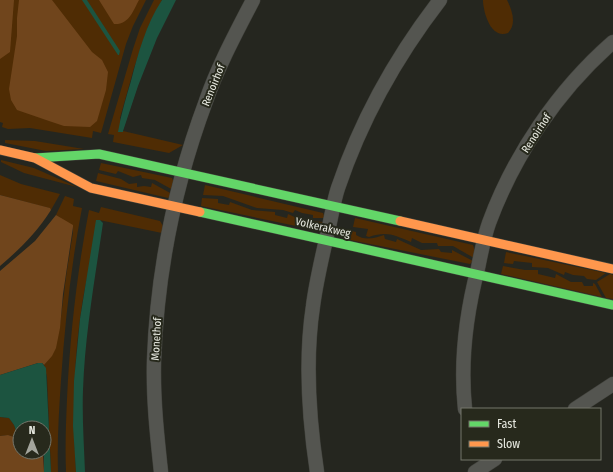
<svg xmlns="http://www.w3.org/2000/svg" width="613" height="472" font-family="'Fira Sans Condensed',sans-serif">
  <style>
    .green { fill: #4f2c04 }
    .forest { fill: #70451c }
    .water { fill: #1c5440 }
    .lines { fill: none; stroke-linecap: round; stroke-linejoin: round }
    .street-casing { stroke: #41423c; stroke-width: 15 }
    .fast-casing { stroke: #41423c; stroke-width: 10 }
    .slow-casing { stroke: #41423c; stroke-width: 10 }
    .street { stroke: #545550; stroke-width: 14 }
    .fast { stroke: #63d668; stroke-width: 9 }
    .slow { stroke: #ff974d; stroke-width: 9 }
    .labels { text-anchor: middle; stroke-width: 4; stroke-linejoin: round; paint-order: stroke }
    .street-label { font-size: 11px; fill: #e7e9e0; stroke: #27291c }
  </style>
  <rect width="100%" height="100%" fill="#25261f"/>
  <g class="green">
    <polygon points="0,0 146,0 133,26 126,44 101,133 93,131 92,138 30,128 8,129 2,127 3,123 0,122"/>
    <polygon points="154,0 162,0 148,27 134,68 120,118 123,132 123,131 183,145 169,153 113,142 114,135 108,134 133,49 140,28"/>
    <path d="M483,0H507C512,10 517,24 508,33C491,40 483,12 483,0Z"/>
    <polygon points="5,140 35,141 84,149 46,151 5,143"/>
    <polygon points="1,160 34,168 77,187 24,173 1,162"/>
    <polygon points="101,163 172,178 174,183 173,190 155,180 142,178 141,175 133,177 118,171 116,174 99,170"/>
    <polygon points="98,173 121,179 129,184 137,183 137,187 144,186 151,187 152,183 172,194 168,198 96,181"/>
    <polygon points="0,175 21,184 60,194 51,210 49,208 0,195"/>
    <polygon points="205,185 323,213 325,218 313,218 313,215 302,213 295,210 293,213 283,210 257,208 223,196 203,195"/>
    <path d="M65,196L74,199L73,206L82,208C71,265 65,323 61,380C59,411 57,441 58,472H51L47,377L44,365C61,345 60,318 64,294C66,273 70,253 73,232V227L56,215Z"/>
    <polygon points="202,198 218,199 218,203 229,205 230,202 252,210 275,212 275,215 287,218 288,214 303,221 324,222 320,231 201,206"/>
    <path d="M101,207L160,221L163,226L162,233L99,220C93,253 84,286 80,319C73,370 73,421 76,472H66C65,447 66,423 67,399C70,335 77,272 89,210L99,213Z"/>
    <path d="M355,218L473,245L475,251L474,258L453,246H438L437,243H422L412,238L411,242C394,235 387,231 369,237L366,236L368,229L353,227Z"/>
    <path d="M352,231L356,232V235C365,241 375,238 384,235L385,239L396,242L397,239L421,250L439,249L441,252L452,253V250L473,261L470,264L350,240Z"/>
    <polygon points="506,252 606,273 596,280 587,279 584,276 573,275 565,272 564,275 548,268 532,267 532,263 514,261 513,264 504,263"/>
    <polygon points="503,266 525,270 538,270 538,274 555,278 556,274 571,282 582,282 584,286 593,286 593,283 595,284 602,297 501,274"/>
    <polygon points="610,274 613,275 613,299 606,298 597,282"/>
    <polygon points="0,417 9,418 14,425 17,433 20,434 20,439 8,435 0,436"/>
  </g>
  <g class="forest">
    <polygon points="0,0 14,0 10,52 0,59"/>
    <polygon points="19,0 52,0 92,52 102,60 108,72 106,90 97,121 90,127 64,126 49,121 17,110 11,100 9,89 17,36 17,18"/>
    <path d="M99,0H139C133,11 129,25 114,24Z"/>
    <path d="M0,195L50,208L51,210C37,232 20,249 0,266Z"/>
    <polygon points="56,215 73,225 73,227 63,294 60,328 56,348 52,356 44,365 42,363 38,363 0,375 0,271 35,241"/>
    <polygon points="8,435 20,439 20,452 41,452 43,454 44,472 0,472 0,436"/>
  </g>
  <g class="water">
    <polygon points="82,0 87,0 120,51 119,55 118,55"/>
    <path d="M162,0H176L157,38L138,86L123,131V132H118C121,114 126,98 131,81C138,54 146,24 162,0Z"/>
    <path d="M96,220H100L103,223C95,278 85,334 83,390C82,417 84,444 85,472H76L73,426L74,381L80,319Z"/>
    <polygon points="38,363 42,363 46,368 51,472 44,472 44,428 20,428 20,434 17,433 14,425 9,418 0,417 0,375"/>
  </g>
  <g class="lines">
    <g class="street-casing">
      <g id="street">
        <path d="M465,409C460,361 466,314 478,268C481,253 484,237 489,223C514,155 558,90 613,42"/>
        <polyline points="575,409 613,384"/>
        <path d="M161,472C157,435 153,398 154,361C157,272 175,184 206,101C218,66 236,33 253,0"/>
        <path d="M317,472C309,419 305,359 313,306C316,282 322,258 327,235C331,220 333,203 338,188C361,120 396,57 440,0"/>
        <polyline points="475,472 495,459"/>
      </g>
    </g>
    <g class="fast-casing">
      <g id="fast">
        <polyline points="35,158 99,154 400,221"/>
        <polyline points="200,212 613,305"/>
      </g>
    </g>
    <g class="slow-casing">
      <g id="slow">
        <polyline points="0,150 35,158 91,188 200,212"/>
        <polyline points="400,221 613,269"/>
      </g>
    </g>
    <use href="#street" class="street"/>
    <use href="#fast" class="fast"/>
    <use href="#slow" class="slow"/>
  </g>
  <g class="labels">
    <g class="street-label">
      <text transform="translate(213 85) rotate(-68)" y="4">Renoirhof</text>
      <text transform="translate(536 133) rotate(-57)" y="4">Renoirhof</text>
      <text transform="translate(323 227) rotate(13)" y="4">Volkerakweg</text>
      <text transform="translate(156 339) rotate(-87)" y="4">Monethof</text>
    </g>
  </g>
  <rect x="461" y="408" width="140" height="52" fill="#27291c" stroke="#74766a"/>
  <rect x="469" y="421" width="20" height="6" fill="#63d668" stroke="#74766a"/>
  <text x="497" y="428" font-size="12" fill="#e7e9e0">Fast</text>
  <rect x="469" y="441" width="20" height="6" fill="#ff974d" stroke="#74766a"/>
  <text x="497" y="448" font-size="12" fill="#e7e9e0">Slow</text>
  <g transform="translate(32 440)"><circle r="19" fill="#27291c" stroke="#74766a"/>
  <path d="M0-3L7 15L0 10L-7 15Z" fill="#a3a59c"/>
  <text y="-6" font-size="11" font-weight="bold" text-anchor="middle" fill="#e7e9e0">N</text>
  </g>
</svg>
